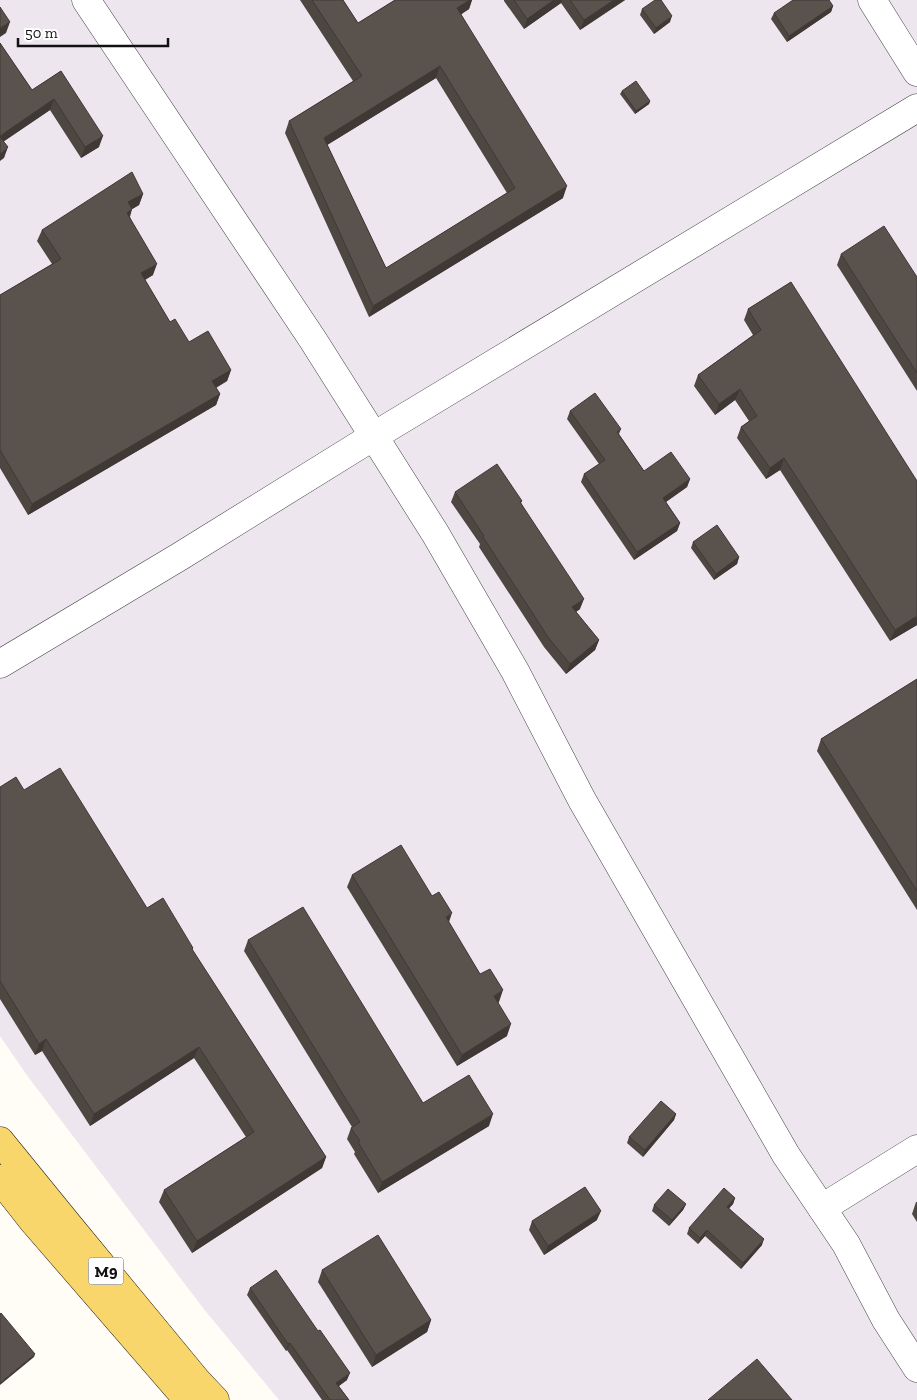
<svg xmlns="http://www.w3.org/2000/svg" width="917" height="1400" font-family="'Zilla Slab',serif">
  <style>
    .industrial { fill: #eee6ef }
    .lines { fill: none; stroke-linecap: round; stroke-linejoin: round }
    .minor-casing { stroke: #444; stroke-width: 29 }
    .major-casing { stroke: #222; stroke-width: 29 }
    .minor { stroke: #fff; stroke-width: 28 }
    .major { stroke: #f9d66b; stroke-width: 28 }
    .wall { fill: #4d4742; fill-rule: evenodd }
    .shaded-wall { fill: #3f3936 }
    .building { fill: #5a524d; stroke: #3f3936; fill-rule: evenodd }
    .labels { text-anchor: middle; stroke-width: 5; stroke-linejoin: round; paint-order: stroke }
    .shield { fill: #fff; stroke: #585858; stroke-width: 1 }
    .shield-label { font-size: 16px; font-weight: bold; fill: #111 }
  </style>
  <rect width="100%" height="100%" fill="#fffdf5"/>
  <polygon class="industrial" points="0,0 917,0 917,1400 279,1400 203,1308 26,1074 0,1036"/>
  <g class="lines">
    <g class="minor-casing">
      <g id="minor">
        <polyline points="86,0 313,340 435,533 515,671 582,800 786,1155 846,1244 886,1320 917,1368"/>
        <polyline points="872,0 917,72"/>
        <polyline points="0,664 179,557 374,436 917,108"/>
        <polyline points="822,1208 917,1149"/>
      </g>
    </g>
    <g class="major-casing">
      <g id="major">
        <polyline points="0,1141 70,1227 197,1381 215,1400"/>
        <polyline points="0,1179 33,1221 188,1400"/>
      </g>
    </g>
    <use href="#minor" class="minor"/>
    <use href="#major" class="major"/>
  </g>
  <g class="wall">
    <path d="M300,0H343L358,23L395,0H472L469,9L461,14L563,198L369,317L285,133L289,121L353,81ZM436,78L507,193L386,268L327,145Z"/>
    <polygon points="504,0 625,0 580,30 561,3 524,29 504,1"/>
    <polygon points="833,6 831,12 787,42 771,19 774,13"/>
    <polygon points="642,9 670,22 654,34 640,15"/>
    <polygon points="0,43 32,90 61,71 99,147 81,158 50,110 4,141 4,158"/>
    <polygon points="622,91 650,101 649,104 635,114 620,94"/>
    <polygon points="143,194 139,205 132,209 130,217 153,275 145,280 170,322 189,342 231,370 227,381 216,388 220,394 216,405 28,515 0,468 0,295 52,264 37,241 42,230"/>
    <polygon points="841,254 917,277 917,391 837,265"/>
    <polygon points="791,282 917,625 890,641 780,470 766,479 737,438 741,427 749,421 735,400 715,415 694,386 698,375 753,335 744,320 748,309"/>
    <polygon points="570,411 621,429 619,434 644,471 690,479 687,487 666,502 680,523 677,531 634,560 581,482 584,474 599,464 567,419"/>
    <polygon points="455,492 522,501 521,503 580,609 576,612 599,640 595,650 566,674 544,647 479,547 480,544 451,502"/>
    <polygon points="693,542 739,557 737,564 714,580 691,548"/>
    <polygon points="917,679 917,910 817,751 821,739"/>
    <polygon points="0,787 24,790 147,908 192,950 326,1157 322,1168 192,1253 159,1202 164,1190 246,1137 194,1058 90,1126 42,1051 35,1055 0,999"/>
    <polygon points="352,875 449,923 480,974 499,1002 498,1003 507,1036 457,1066 347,887"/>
    <polygon points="248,940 423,1103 489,1126 378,1193 354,1154 355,1152 347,1139 351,1128 352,1127 244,951"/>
    <polygon points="676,1114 674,1120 643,1157 627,1143 629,1137"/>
    <polygon points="735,1198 733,1204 729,1208 762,1245 741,1269 705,1236 698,1244 687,1234 689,1228"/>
    <polygon points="916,1202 917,1202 917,1222 912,1214"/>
    <polygon points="686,1204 683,1210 669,1226 652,1211 654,1205"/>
    <polygon points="597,1220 544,1255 529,1230 532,1221"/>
    <polygon points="322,1270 431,1320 427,1332 372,1367 318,1282"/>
    <polygon points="250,1288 347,1380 339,1386 349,1400 322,1400 287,1350 286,1351 247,1295"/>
  </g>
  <g class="shaded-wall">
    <polygon points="470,0 472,0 469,9 453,20 457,8"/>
    <polygon points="554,0 562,0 561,3 524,29 527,19"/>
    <polygon points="614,0 625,0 580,30 584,20"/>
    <polygon points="833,6 831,12 787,42 789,36"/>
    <polygon points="672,16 670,22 654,34 656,28"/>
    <polygon points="10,22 6,33 0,37 0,28"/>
    <polygon points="440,66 436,78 319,150 324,138"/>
    <polygon points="54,99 50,110 0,144 0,136"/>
    <polygon points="650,101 649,104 635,114 636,111"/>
    <polygon points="103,136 99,147 81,158 85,147"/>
    <polygon points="8,147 4,158 0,161 0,154"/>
    <polygon points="567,186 563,198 369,317 373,306"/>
    <polygon points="143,194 139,205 124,214 128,202"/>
    <polygon points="132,209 128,220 127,213"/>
    <polygon points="157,264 153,275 137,284 141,273"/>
    <polygon points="231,370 227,381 208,392 212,381"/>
    <polygon points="740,389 735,400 715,415 719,404"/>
    <polygon points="220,394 216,405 28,515 32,504"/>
    <polygon points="784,458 780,470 766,479 770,468"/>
    <polygon points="690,479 687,487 660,506 663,498"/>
    <polygon points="680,523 677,531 634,560 637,552"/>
    <polygon points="739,557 737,564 714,580 716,574"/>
    <polygon points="584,599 580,609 568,617 572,607"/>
    <polygon points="917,616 917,625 890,641 895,630"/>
    <polygon points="599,640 595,650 566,674 570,664"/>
    <polygon points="452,913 448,925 446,917"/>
    <polygon points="503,990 499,1002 490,1008 494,996"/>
    <polygon points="511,1024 507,1036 457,1066 462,1055"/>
    <polygon points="46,1039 42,1051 35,1055 39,1044"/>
    <polygon points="199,1047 194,1058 90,1126 94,1114"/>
    <polygon points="493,1114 489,1126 378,1193 382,1182"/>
    <polygon points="676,1114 674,1120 643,1157 645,1150"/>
    <polygon points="326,1157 322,1168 192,1253 197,1241"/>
    <polygon points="735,1198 733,1204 725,1213 727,1207"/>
    <polygon points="686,1204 683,1210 669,1226 672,1220"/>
    <polygon points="601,1211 597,1220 544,1255 548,1246"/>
    <polygon points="707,1230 705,1236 698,1244 700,1238"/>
    <polygon points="764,1239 762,1245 741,1269 743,1263"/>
    <polygon points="431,1320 427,1332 372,1367 376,1355"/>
    <polygon points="290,1343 287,1350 286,1351 288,1344"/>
    <polygon points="35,1354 34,1357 0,1385 0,1383"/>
    <polygon points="350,1373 347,1380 333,1390 336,1383"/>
  </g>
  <g class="building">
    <path d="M312,0H343L358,23L395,0H470L457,8L567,186L373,306L289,121L362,76ZM440,66L515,188L386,268L324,138Z"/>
    <polygon points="514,0 554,0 527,19"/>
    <polygon points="570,0 614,0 584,20"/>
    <polygon points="655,0 661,0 672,16 656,28 642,9"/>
    <polygon points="793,0 829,0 833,6 789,36 774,13"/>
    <polygon points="0,7 10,22 0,28"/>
    <polygon points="0,43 32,90 61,71 103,136 85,147 54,99 0,136"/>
    <polygon points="636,81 650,101 636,111 622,91"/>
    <polygon points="0,137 8,147 0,154"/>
    <polygon points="132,172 143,194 128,202 132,209 127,213 157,264 141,273 170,322 175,319 189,342 208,331 231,370 212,381 220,394 32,504 0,450 0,295 61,259 42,230"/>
    <polygon points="884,226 917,277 917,373 841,254"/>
    <polygon points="791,282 917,481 917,616 895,630 784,458 770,468 741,427 757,416 740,389 719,404 698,375 761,330 748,309"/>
    <polygon points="595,393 621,429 617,432 644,471 671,452 690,479 663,498 680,523 637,552 584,474 605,460 570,411"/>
    <polygon points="497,464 522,501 520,502 584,599 572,607 599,640 570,664 548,637 483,537 484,536 455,492"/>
    <polygon points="717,525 739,557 716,574 693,542"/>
    <polygon points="917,679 917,891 821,739"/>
    <polygon points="60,768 147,908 163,898 193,948 192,949 326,1157 197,1241 164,1190 254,1132 199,1047 94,1114 46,1039 39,1044 0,981 0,787 16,777 24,790"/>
    <polygon points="401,845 432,896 439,892 452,913 446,917 480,974 490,969 503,990 494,996 511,1024 462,1055 352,875"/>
    <polygon points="303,907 423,1103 469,1075 493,1114 382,1182 358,1142 360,1141 351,1128 360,1122 248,940"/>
    <polygon points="661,1101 676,1114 645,1150 629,1137"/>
    <polygon points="585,1187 601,1211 548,1246 532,1221"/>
    <polygon points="724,1188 735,1198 727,1207 764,1239 743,1263 707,1230 700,1238 689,1228"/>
    <polygon points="668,1189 686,1204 672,1220 654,1205"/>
    <polygon points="378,1235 431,1320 376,1355 322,1270"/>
    <polygon points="276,1270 318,1331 320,1330 350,1373 336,1383 349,1400 330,1400 290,1343 288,1344 250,1288"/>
    <polygon points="1,1313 35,1354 0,1383 0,1314"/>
    <polygon points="757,1359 792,1400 708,1400"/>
  </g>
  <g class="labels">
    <rect class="shield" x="88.5" y="1257.5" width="35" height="27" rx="4"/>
    <g class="shield-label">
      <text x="106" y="1277">M9</text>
    </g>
  </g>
  <path d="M18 38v8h150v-8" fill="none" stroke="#111111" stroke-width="2.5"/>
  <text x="25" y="38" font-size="15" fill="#111111" stroke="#ffffff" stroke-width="4" paint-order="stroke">50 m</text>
</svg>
